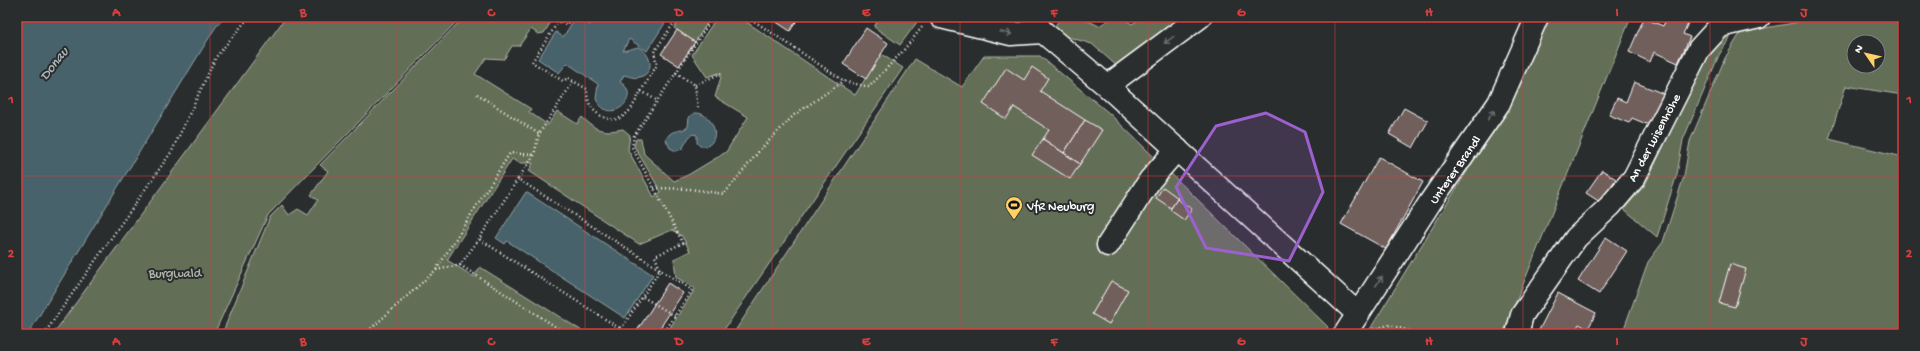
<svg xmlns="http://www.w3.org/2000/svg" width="1920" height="351" font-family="'Gochi Hand',sans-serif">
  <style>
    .green { fill: #636e56; stroke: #b1b6aa; fill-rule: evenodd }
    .water { fill: #47626b; stroke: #91a1a6 }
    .building { fill: #715e5c; stroke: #fff }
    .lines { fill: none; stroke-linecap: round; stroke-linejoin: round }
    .minor-casing { stroke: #fff; stroke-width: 25 }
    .path { stroke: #fff; stroke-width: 2.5; stroke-dasharray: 1 3; stroke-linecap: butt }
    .minor { stroke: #2a2d2e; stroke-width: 22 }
    .oneway { stroke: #6a6c6d }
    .marked { fill: #9c61cf; fill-opacity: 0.2; stroke: #9c61cf; stroke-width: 3; stroke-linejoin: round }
    .grid { fill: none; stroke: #da3e3e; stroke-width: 1; stroke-opacity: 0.55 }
    .labels { text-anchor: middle; stroke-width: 4; stroke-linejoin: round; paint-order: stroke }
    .street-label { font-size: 13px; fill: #fff; stroke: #2a2d2e }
    .poi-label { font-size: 13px; fill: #fff; stroke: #2a2d2e; text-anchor: start }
    .park-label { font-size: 13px; fill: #b1b6aa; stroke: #2a2d2e }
    .water-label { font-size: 14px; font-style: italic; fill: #acb8bc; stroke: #2a2d2e }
    .neatline { fill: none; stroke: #da3e3e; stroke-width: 1.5 }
    .grid-label { font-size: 13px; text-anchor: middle; font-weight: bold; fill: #da3e3e }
  </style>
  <rect width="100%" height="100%" fill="#2a2d2e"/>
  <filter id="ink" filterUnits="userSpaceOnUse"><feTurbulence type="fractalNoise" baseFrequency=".025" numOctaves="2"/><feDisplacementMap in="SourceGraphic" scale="8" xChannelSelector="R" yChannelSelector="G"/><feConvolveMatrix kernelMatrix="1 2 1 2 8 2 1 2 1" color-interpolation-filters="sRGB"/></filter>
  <g filter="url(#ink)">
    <g class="green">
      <polygon points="286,17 461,17 268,215 214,334 53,334"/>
      <path d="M464,17H554L544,33L538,34L531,29L519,46H512L504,59L486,58L475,74L531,109L529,112L548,125L557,111L577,124L582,117C597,131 602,133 623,129L630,135L628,150L654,197L661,192L634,146L636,139H641L644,154L674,181L688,175L726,152L748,117L715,97L721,77L719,73L707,77L692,55L717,17H739L855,95L881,54L903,68L721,334H666L695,289L676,277L674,259L690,251L682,236L672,230L639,244L529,171L533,163H519L512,159L447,260L474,277L480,267L587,334H222L270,217L282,205L289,215L298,209L308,215L318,200L311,195L328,171L320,165Z"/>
      <polygon points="682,17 707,17 710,19 695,42 674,28"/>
      <polygon points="880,17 919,17 920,18 900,45 874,27"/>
      <path d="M1061,17H1080L1099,26C1115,16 1116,14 1132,24L1143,17H1193L1119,68L1092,44L1051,32Z"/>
      <polygon points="1546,17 1631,17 1503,334 1367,334 1507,106"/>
      <path d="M1809,17H1902L1903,95L1846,86L1829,139L1903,157V334H1622L1648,262L1663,242L1684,176L1690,141L1725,58L1741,32L1794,23ZM1854,42H1878V66H1854Z"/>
      <polygon points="1735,30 1719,55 1683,140 1677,174 1657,237 1624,209 1645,185 1704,61 1718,40"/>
      <polygon points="984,56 1040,56 1110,114 1328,327 1324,334 733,334 915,59 962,87"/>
    </g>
    <g class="water">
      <polygon points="17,17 225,17 215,28 28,334 17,334"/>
      <path d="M576,17H657L665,23L647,51L629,39L623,51L638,47C651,53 656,72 640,77C634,79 629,76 624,75L620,82C644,96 609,128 596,99L598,84L567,63L559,73L538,59L556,32L563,37Z"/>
      <path d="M694,113C711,111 723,138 707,146H700L697,143V135L693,134L689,137L682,149L676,151L670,148L666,140C670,128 680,133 688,127L689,117Z"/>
      <polygon points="526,192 653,275 625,318 507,241 505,244 496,238"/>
    </g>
    <g class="building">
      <polygon points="769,17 799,17 790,31"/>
      <polygon points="1667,17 1674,17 1688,23 1683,34 1690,37 1678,63 1654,52 1650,62 1629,52 1644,18 1663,26"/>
      <polygon points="866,28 888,43 866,79 843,64"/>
      <polygon points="677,30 695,42 679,66 661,54"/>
      <polygon points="1032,67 1048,78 1040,91 1085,120 1064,153 1043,139 1049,130 1014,107 1006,119 983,104 1006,68 1024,80"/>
      <polygon points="1634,82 1664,94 1651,126 1632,118 1629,123 1609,115 1617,98 1626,102"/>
      <polygon points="1404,108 1428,121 1413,148 1389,134"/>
      <polygon points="1085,120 1102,130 1080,164 1064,153"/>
      <polygon points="1043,139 1080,164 1070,179 1032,155"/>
      <polygon points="1379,157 1423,182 1386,249 1341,224"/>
      <polygon points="1602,170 1616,179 1600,202 1586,193"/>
      <polygon points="1163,187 1178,198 1171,208 1156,198"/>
      <polygon points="1177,199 1192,209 1184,220 1170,210"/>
      <polygon points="1606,237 1627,251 1599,294 1578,281"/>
      <polygon points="1730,264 1746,269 1735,307 1719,303"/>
      <polygon points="1111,281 1128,290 1109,324 1092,314"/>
      <polygon points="668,283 683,293 656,334 635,334"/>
      <polygon points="1558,293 1596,313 1588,329 1579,324 1574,334 1537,334"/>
    </g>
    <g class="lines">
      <g class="minor-casing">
        <g id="minor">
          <polyline points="941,17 1011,34 1043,32 1031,17"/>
          <polyline points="1043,32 1107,86 1358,314"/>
          <polyline points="1107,86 1200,17"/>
          <polyline points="1108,245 1150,180 1177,149"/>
          <polyline points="1345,334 1431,201 1499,103 1537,17"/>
          <polyline points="1517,334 1522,315 1576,238 1610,206 1634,178 1699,49 1720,26 1759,17"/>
        </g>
      </g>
      <g class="path">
        <path d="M565,17L561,22H558L532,62L563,81L568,78L587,89C587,93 587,98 589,102C593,114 610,124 622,117C632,111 636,100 641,91L658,101"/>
        <polyline points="579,17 592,25"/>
        <polyline points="667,17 675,22"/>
        <polyline points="748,17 844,81 869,87 903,51 923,26"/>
        <polyline points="558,22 559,17"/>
        <polyline points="561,22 566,25 572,17"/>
        <polyline points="676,73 695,85 698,109"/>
        <polyline points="695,85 724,72"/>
        <polyline points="641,91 657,65 654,52 678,17"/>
        <polyline points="477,94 539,134"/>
        <polyline points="518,179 534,155 539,134 573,82"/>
        <polyline points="654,188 690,189 724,194 760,150 794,115 844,81"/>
        <polyline points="460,265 567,334"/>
        <polyline points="436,270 460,265 479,239"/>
        <polyline points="643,297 675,316"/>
        <polyline points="619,328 479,239 518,179 692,290 663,334"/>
        <polyline points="1373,329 1390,325 1419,334"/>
        <polyline points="44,334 172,151 216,57 249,17"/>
        <polyline points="365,334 436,270 510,153 534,155"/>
        <polyline points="615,334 619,328 623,326 660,270 655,256 683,243 632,147 634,136 713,17"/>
      </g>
      <use href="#minor" class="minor"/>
    </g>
    <defs><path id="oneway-shaft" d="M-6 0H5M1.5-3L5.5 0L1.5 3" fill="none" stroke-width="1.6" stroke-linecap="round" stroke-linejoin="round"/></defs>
    <g class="oneway">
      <use href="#oneway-shaft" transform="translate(1006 33) rotate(12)"/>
      <use href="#oneway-shaft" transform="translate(1169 40) rotate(144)"/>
      <use href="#oneway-shaft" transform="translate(1491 115) rotate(-55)"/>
      <use href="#oneway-shaft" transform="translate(1379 281) rotate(-57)"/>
    </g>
  </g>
  <path class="marked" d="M1266,113L1305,132L1323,192L1289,261L1206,248L1176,187L1216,126Z"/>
  <path class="grid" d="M210,17V334M397,17V334M585,17V334M772,17V334M960,17V334M1148,17V334M1335,17V334M1523,17V334M1710,17V334M17,176H1903"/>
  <defs>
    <g id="stadium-pin" transform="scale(0.9)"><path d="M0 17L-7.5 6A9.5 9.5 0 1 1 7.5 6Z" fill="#ffd166" stroke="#2a2d2e"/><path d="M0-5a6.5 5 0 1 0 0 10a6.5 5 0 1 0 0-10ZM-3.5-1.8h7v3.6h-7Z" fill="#111"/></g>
  </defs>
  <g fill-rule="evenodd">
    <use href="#stadium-pin" x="1014" y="205"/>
  </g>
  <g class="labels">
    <g class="street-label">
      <text transform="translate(1653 137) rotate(-62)" y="5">An der Luisenhöhe</text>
      <text transform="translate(1454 169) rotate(-55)" y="5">Unterer Brandl</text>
    </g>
    <g class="poi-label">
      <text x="1027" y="210">VfR Neuburg</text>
    </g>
    <g class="park-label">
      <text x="175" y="277">Burgwald</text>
    </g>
    <g class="water-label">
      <text transform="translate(53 63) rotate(-52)" y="5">Donau</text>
    </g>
  </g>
  <rect width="1920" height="351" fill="none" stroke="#2a2d2e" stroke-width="44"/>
  <g transform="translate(1866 54) rotate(304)"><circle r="19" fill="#2a2d2e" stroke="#7f8182"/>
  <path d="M0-3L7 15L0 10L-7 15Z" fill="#ffd166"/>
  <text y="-6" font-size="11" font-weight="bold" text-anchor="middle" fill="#ffffff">N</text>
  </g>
  <rect x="22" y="22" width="1876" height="307" class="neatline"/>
  <g class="grid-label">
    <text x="116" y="16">A</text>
    <text x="303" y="16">B</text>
    <text x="491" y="16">C</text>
    <text x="679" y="16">D</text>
    <text x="866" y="16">E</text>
    <text x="1054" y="16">F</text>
    <text x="1241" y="16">G</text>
    <text x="1429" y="16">H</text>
    <text x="1617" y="16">I</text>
    <text x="1804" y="16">J</text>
    <text x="11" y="103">1</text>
    <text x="1909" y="103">1</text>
    <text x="11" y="257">2</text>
    <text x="1909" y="257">2</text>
    <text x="116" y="345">A</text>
    <text x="303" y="345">B</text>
    <text x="491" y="345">C</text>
    <text x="679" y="345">D</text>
    <text x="866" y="345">E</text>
    <text x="1054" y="345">F</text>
    <text x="1241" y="345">G</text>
    <text x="1429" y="345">H</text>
    <text x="1617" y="345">I</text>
    <text x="1804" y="345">J</text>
  </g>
</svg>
